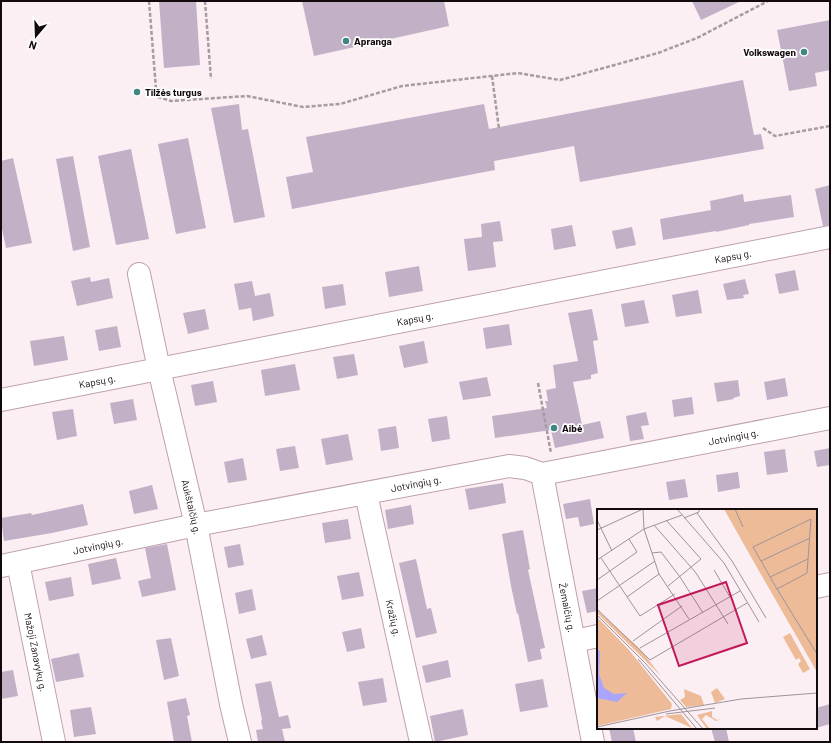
<svg xmlns="http://www.w3.org/2000/svg" width="831" height="743" font-family="Barlow,sans-serif">
  <style>
    .building { fill: #c2b0c7 }
    .lines { fill: none; stroke-linecap: round; stroke-linejoin: round }
    .minor-casing { stroke: #bea1ae; stroke-width: 24 }
    .path { stroke: #a69ba0; stroke-width: 2.5; stroke-dasharray: 4 2; stroke-linecap: butt }
    .minor { stroke: #fff; stroke-width: 22 }
    .poi-dot { fill: #408680; stroke: #fff; stroke-width: 1.5 }
    .labels { text-anchor: middle; stroke-width: 3.5; stroke-linejoin: round; paint-order: stroke }
    .poi-label { font-size: 10px; font-weight: bold; fill: #130a0e; stroke: #fff; text-anchor: start }
    .street-label { font-size: 10px; fill: #130a0e; stroke: #fff }
    .inset-road { fill: none; stroke: #9e9398; stroke-width: 1 }
    .view { fill: #c2185b; fill-opacity: 0.15; stroke: #c2185b; stroke-width: 2 }
    .inset-edge { fill: none; stroke: #130a0e; stroke-width: 2 }
  </style>
  <rect width="100%" height="100%" fill="#fbeff4"/>
  <g class="building">
    <polygon points="159,1 196,1 200,65 164,68"/>
    <polygon points="302,1 444,1 449,26 314,56"/>
    <polygon points="692,1 741,1 701,20"/>
    <polygon points="830,20 830,70 815,73 817,86 789,91 777,30"/>
    <polygon points="743,80 754,135 761,134 764,149 580,182 574,146 494,161 495,170 292,209 286,177 313,172 306,137 484,104 489,129"/>
    <polygon points="239,104 242,130 248,129 265,217 234,223 211,108"/>
    <polygon points="188,138 206,228 176,234 158,144"/>
    <polygon points="131,149 149,239 116,245 98,156"/>
    <polygon points="73,156 90,247 73,251 56,159"/>
    <polygon points="13,158 32,243 6,248 1,224 1,161"/>
    <polygon points="830,185 830,225 823,226 815,189"/>
    <polygon points="743,194 744,202 791,195 794,217 749,224 749,225 716,232 716,231 663,240 660,219 711,210 710,201"/>
    <polygon points="500,221 503,241 493,242 496,267 468,271 464,239 482,237 481,224"/>
    <polygon points="572,225 576,246 554,250 551,229"/>
    <polygon points="632,227 636,245 616,249 612,231"/>
    <polygon points="419,266 423,291 389,297 385,272"/>
    <polygon points="795,270 799,290 779,294 775,274"/>
    <polygon points="90,277 91,282 109,278 113,298 77,306 71,281"/>
    <polygon points="745,279 749,294 743,295 744,298 727,300 723,284"/>
    <polygon points="252,281 255,296 270,293 274,316 253,321 251,308 239,310 234,284"/>
    <polygon points="343,284 346,305 325,309 322,287"/>
    <polygon points="698,290 702,313 676,317 672,295"/>
    <polygon points="644,300 649,323 625,327 621,304"/>
    <polygon points="205,309 209,329 188,334 183,313"/>
    <polygon points="592,309 598,340 593,341 598,373 591,375 591,379 573,382 582,425 600,421 604,438 555,448 551,430 495,438 492,416 547,408 545,401 548,401 546,390 556,388 553,365 578,361 568,313"/>
    <polygon points="509,324 512,345 486,349 483,328"/>
    <polygon points="117,326 121,347 99,351 95,330"/>
    <polygon points="64,336 68,360 34,366 30,341"/>
    <polygon points="424,341 428,363 404,368 399,346"/>
    <polygon points="354,354 358,375 337,379 333,357"/>
    <polygon points="295,364 300,390 265,396 261,370"/>
    <polygon points="487,377 491,396 463,400 459,382"/>
    <polygon points="785,378 788,396 767,400 764,382"/>
    <polygon points="738,380 740,396 733,398 734,399 717,402 714,383"/>
    <polygon points="213,381 217,402 195,406 191,385"/>
    <polygon points="692,397 694,414 674,417 672,400"/>
    <polygon points="133,399 137,420 114,424 110,403"/>
    <polygon points="73,409 77,436 57,440 52,412"/>
    <polygon points="646,412 649,425 641,426 644,439 630,441 626,416"/>
    <polygon points="447,416 450,439 432,442 428,419"/>
    <polygon points="396,426 399,448 381,451 378,429"/>
    <polygon points="348,434 353,460 326,465 321,439"/>
    <polygon points="295,446 299,468 280,471 276,449"/>
    <polygon points="830,448 830,465 817,467 814,451"/>
    <polygon points="785,449 788,472 767,475 764,452"/>
    <polygon points="243,458 247,480 228,483 224,462"/>
    <polygon points="738,472 740,488 718,492 716,475"/>
    <polygon points="685,479 688,497 669,500 666,482"/>
    <polygon points="503,483 506,503 469,510 465,489"/>
    <polygon points="152,485 158,509 134,514 129,491"/>
    <polygon points="590,499 594,524 580,527 578,517 566,519 563,504"/>
    <polygon points="83,504 88,525 52,533 4,541 1,518 31,513 32,515"/>
    <polygon points="411,505 414,524 388,529 385,510"/>
    <polygon points="348,519 351,539 325,543 322,523"/>
    <polygon points="523,530 530,569 528,570 545,648 540,649 542,659 528,662 518,613 517,614 511,586 502,534"/>
    <polygon points="167,544 176,590 142,597 138,581 151,578 145,548"/>
    <polygon points="240,544 244,565 228,568 224,547"/>
    <polygon points="116,558 121,579 92,585 88,564"/>
    <polygon points="416,559 427,609 431,608 437,633 416,638 399,563"/>
    <polygon points="359,572 364,596 342,600 337,576"/>
    <polygon points="71,577 74,596 49,601 45,582"/>
    <polygon points="598,588 598,611 587,613 582,591"/>
    <polygon points="252,589 256,610 239,614 235,593"/>
    <polygon points="361,628 365,648 347,652 342,632"/>
    <polygon points="262,635 267,655 251,659 246,639"/>
    <polygon points="171,638 179,676 164,680 156,640"/>
    <polygon points="79,653 84,677 56,682 51,659"/>
    <polygon points="448,660 451,677 426,683 422,666"/>
    <polygon points="13,670 18,696 1,699 1,672"/>
    <polygon points="383,678 387,702 363,706 358,682"/>
    <polygon points="543,679 548,707 520,712 515,684"/>
    <polygon points="271,681 279,717 288,715 291,728 282,729 285,742 258,742 256,730 263,729 261,721 262,720 255,684"/>
    <polygon points="186,698 190,715 187,716 192,742 174,742 167,702"/>
    <polygon points="830,704 830,724 816,728 816,708"/>
    <polygon points="91,707 96,734 74,737 70,710"/>
    <polygon points="463,709 468,735 435,742 430,716"/>
    <polygon points="609,728 633,728 636,742 612,742"/>
    <polygon points="711,728 726,728 729,742 715,742"/>
  </g>
  <g class="lines">
    <g class="minor-casing">
      <g id="minor">
        <path id="s1" d="M139,274L159,369L196,525L231,704L240,742"/>
        <path id="s2" d="M1,400L830,237"/>
        <path id="s3" d="M542,474L593,742"/>
        <path id="s4" d="M366,494L421,742"/>
        <path id="s5" d="M18,563L54,742"/>
        <path id="s6" d="M1,566L196,525L509,466L525,468L542,474L830,418"/>
        <polyline points="816,587 830,584"/>
        <polyline points="575,641 598,636"/>
      </g>
    </g>
    <g class="path">
      <polyline points="149,1 156,89 158,97 171,101 247,96 303,107 340,104 402,86 518,73 560,80 658,53 697,38 768,1"/>
      <polyline points="205,1 211,79"/>
      <polyline points="492,76 499,129"/>
      <polyline points="763,128 775,136 830,126"/>
      <polyline points="538,383 551,453"/>
    </g>
    <use href="#minor" class="minor"/>
  </g>
  <g class="poi-dot">
    <circle cx="346" cy="41" r="4"/>
    <circle cx="804" cy="52" r="4"/>
    <circle cx="137" cy="92" r="4"/>
    <circle cx="554" cy="428" r="4"/>
  </g>
  <g class="labels">
    <g class="poi-label">
      <text x="354" y="45">Apranga</text>
      <text x="796" y="56" text-anchor="end">Volkswagen</text>
      <text x="145" y="96">Tilžės turgus</text>
      <text x="562" y="432">Aibė</text>
    </g>
    <g class="street-label">
      <text dy="4" stroke="none"><textPath href="#s2" startOffset="746">Kapsų g.</textPath></text>
      <text dy="4" stroke="none"><textPath href="#s2" startOffset="422">Kapsų g.</textPath></text>
      <text dy="4" stroke="none"><textPath href="#s2" startOffset="98">Kapsų g.</textPath></text>
      <text dy="4" stroke="none"><textPath href="#s6" startOffset="747">Jotvingių g.</textPath></text>
      <text dy="4" stroke="none"><textPath href="#s6" startOffset="423">Jotvingių g.</textPath></text>
      <text dy="4" stroke="none"><textPath href="#s1" startOffset="239">Aukštaičių g.</textPath></text>
      <text dy="4" stroke="none"><textPath href="#s6" startOffset="99">Jotvingių g.</textPath></text>
      <text dy="4" stroke="none"><textPath href="#s3" startOffset="136">Žemaičių g.</textPath></text>
      <text dy="4" stroke="none"><textPath href="#s4" startOffset="127">Kražių g.</textPath></text>
      <text dy="4" stroke="none"><textPath href="#s5" startOffset="91">Mažoji Zanavykų g.</textPath></text>
    </g>
  </g>
  <g transform="translate(597 509)">
    <rect width="220" height="220" fill="#fbeff4"/>
    <path d="M127,0H220V163L150,41ZM0,101L43,140L64,167L0,104ZM0,108L32,141L75,195L74,200L0,217ZM193,124L213,160L206,164L201,155L204,152L202,149L199,151L186,128ZM120,179L128,190L118,194L114,183ZM87,180L104,187L107,196L89,198L83,191L88,188ZM115,202V208L120,211L125,210L119,212L109,206L105,210L113,220H110L100,206ZM84,205L95,219L68,207L60,212L58,208Z" fill="#eebb98"/>
    <path d="M0,139L3,143L2,165L7,179L17,185L30,184L20,193L0,189Z" fill="#a9a5fd"/>
    <path class="inset-road" d="M46,0L47,20L62,65L92,110M80,0L127,54L162,113M138,0L146,18M100,4L135,52L169,109M87,9L102,3V0M0,11L15,42M69,11L104,50L71,77M57,16L99,64L131,115M0,21L46,0M55,44L64,43L83,68L106,104M4,49L43,107L78,85M0,51L47,20L85,6M164,52L213,29M117,61L133,88M173,68L211,50M0,71L40,43L32,30M180,80L210,64L214,10L156,38L180,80L220,145M30,88L62,65M0,92L58,52M0,100L53,151L150,94M0,106L49,155L106,220M36,132L85,97M43,139L143,82M41,150L100,220M69,205L118,199M0,218L73,202L144,190L220,184"/>
    <path class="view" d="M129,73L150,134L82,157L61,96Z"/>
    <rect width="220" height="220" class="inset-edge"/>
  </g>
  <rect width="831" height="743" fill="none" stroke="#130a0e" stroke-width="4"/>
  <g transform="translate(36 36) rotate(199)" stroke="#ffffff" stroke-width="3" paint-order="stroke">
  <path d="M0-3L7 15L0 10L-7 15Z" fill="#130a0e"/>
  <text y="-6" font-size="11" font-weight="bold" text-anchor="middle" fill="#130a0e">N</text>
  </g>
</svg>
